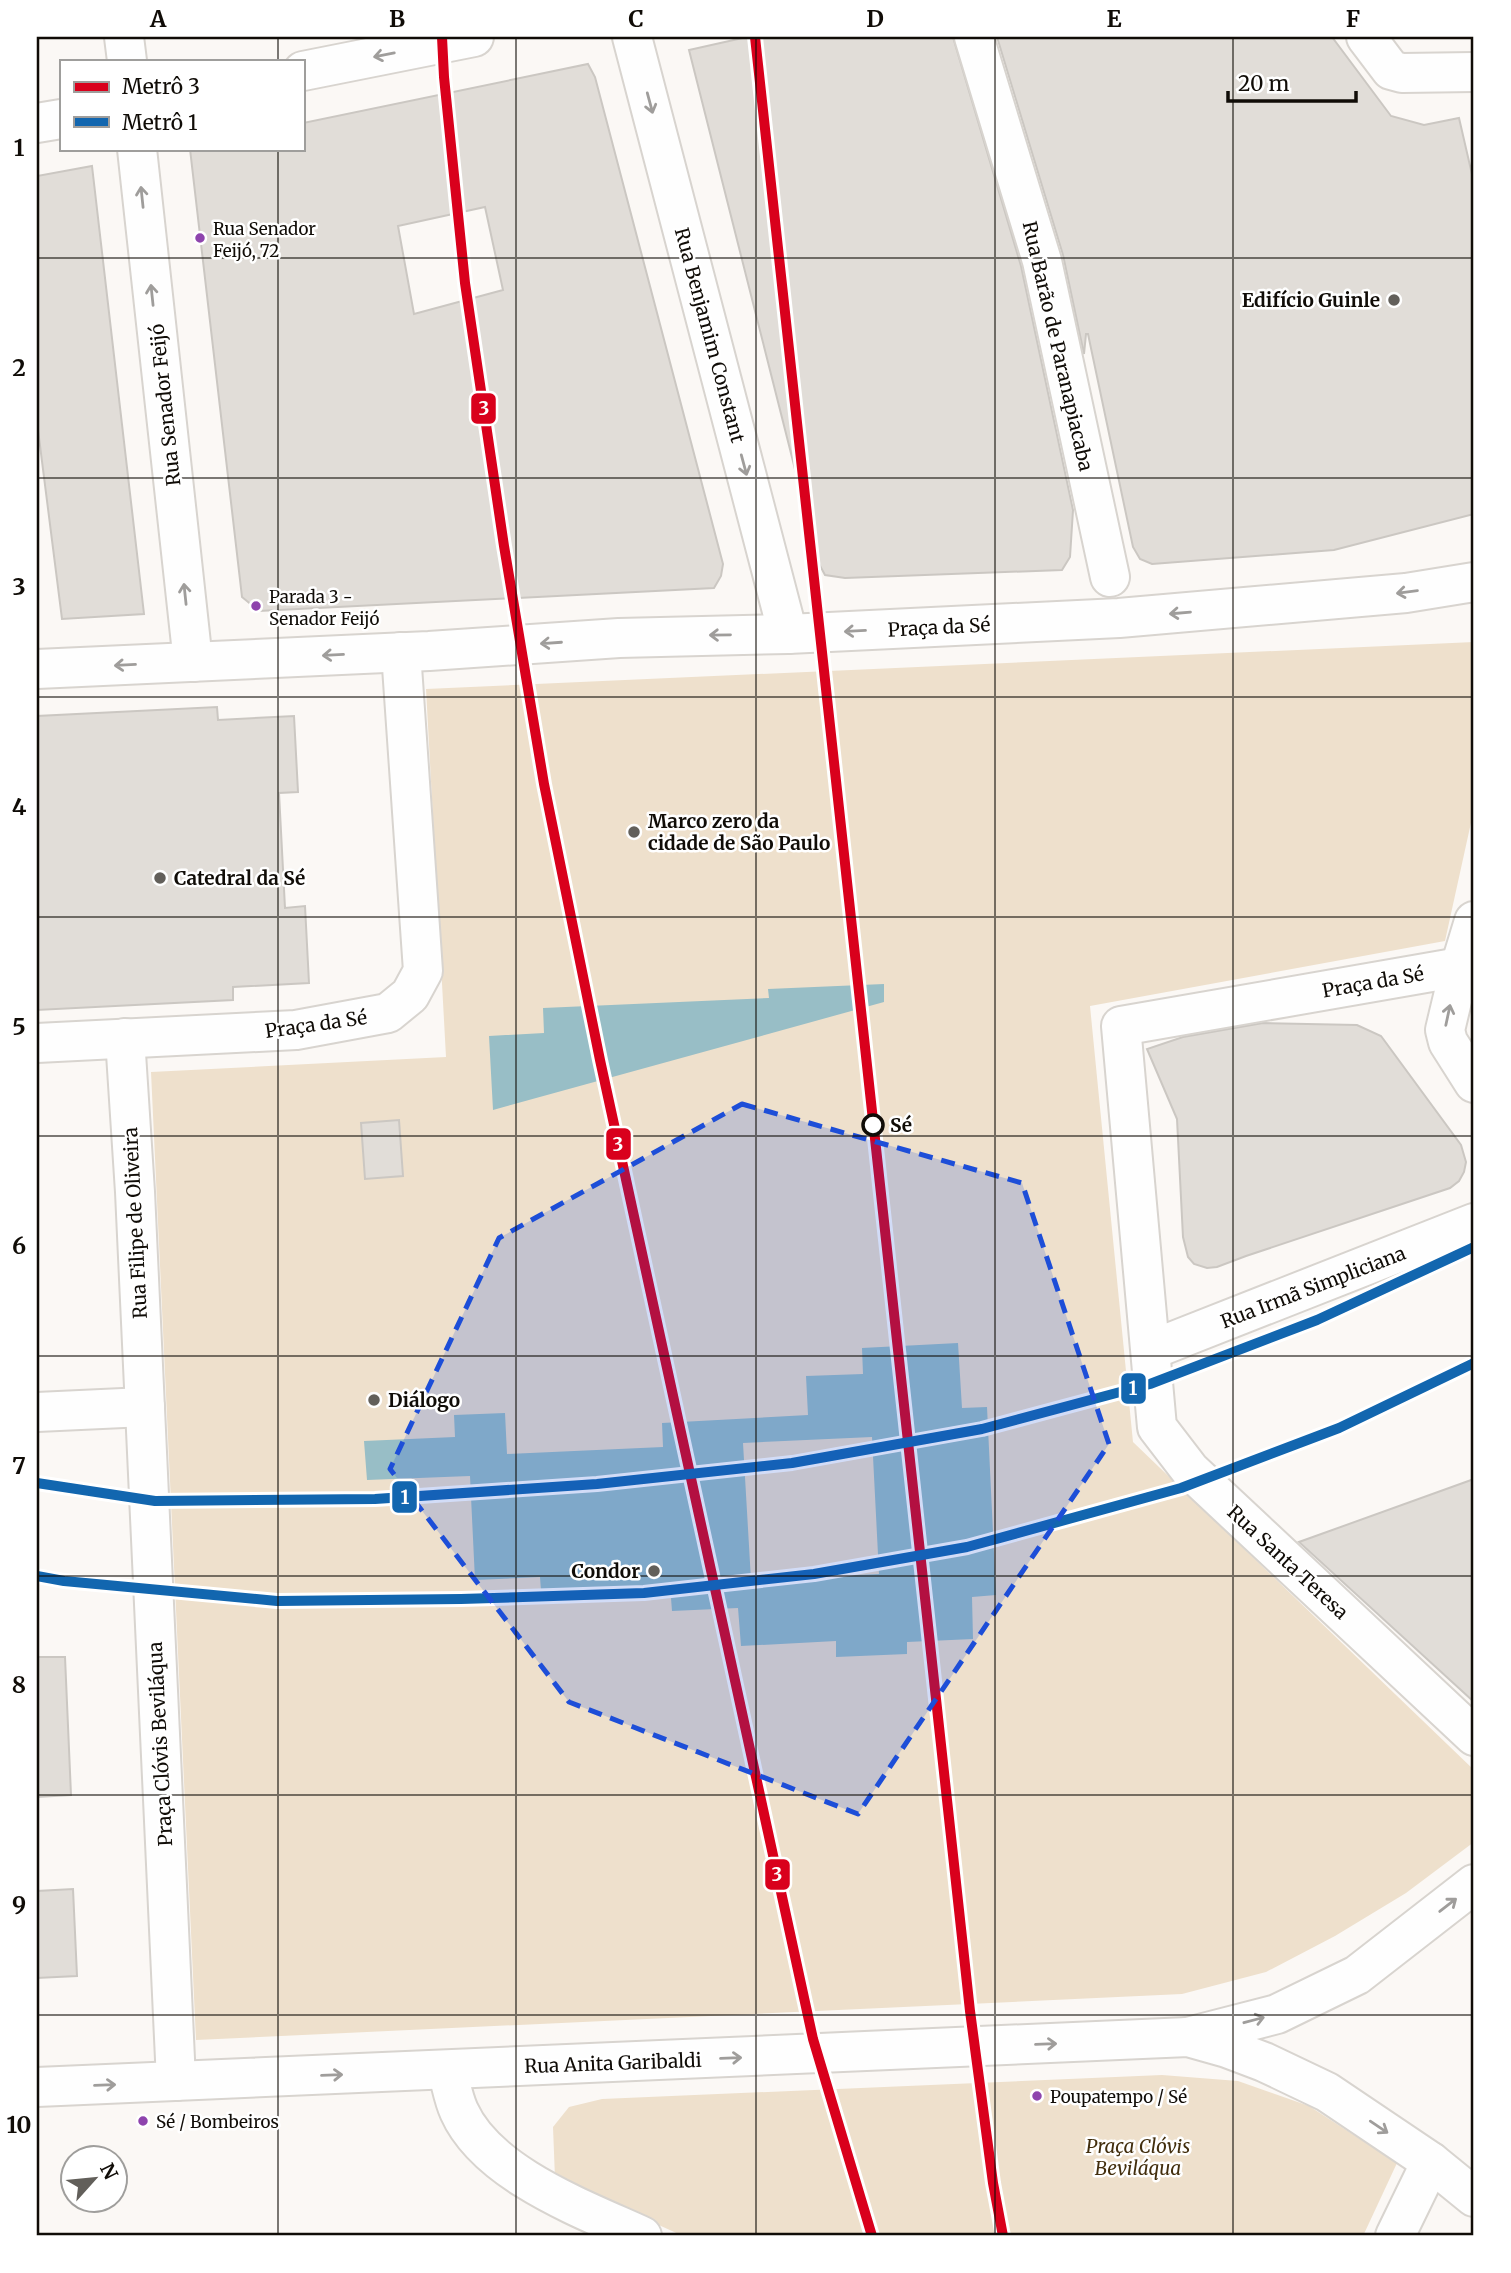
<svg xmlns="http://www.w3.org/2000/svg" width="1511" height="2273" font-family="Merriweather,serif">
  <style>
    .green { fill: #eee0cc }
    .water { fill: #98bec6; fill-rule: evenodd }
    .building { fill: #e1ddd8; stroke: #cbc7c2; stroke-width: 2; fill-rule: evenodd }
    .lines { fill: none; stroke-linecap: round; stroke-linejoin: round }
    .pedestrian-casing { stroke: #d8d4cf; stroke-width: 42 }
    .minor-casing { stroke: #d8d4cf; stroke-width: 42 }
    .tertiary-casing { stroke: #d8d4cf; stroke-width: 42 }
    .secondary-casing { stroke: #d8d4cf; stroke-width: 42 }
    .primary-casing { stroke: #d8d4cf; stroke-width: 42 }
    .pedestrian { stroke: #fefefe; stroke-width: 38 }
    .minor { stroke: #fefefe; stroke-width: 38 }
    .tertiary { stroke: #fefefe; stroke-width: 38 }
    .secondary { stroke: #fefefe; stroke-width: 38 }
    .primary { stroke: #fefefe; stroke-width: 38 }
    .metro-1-casing { stroke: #fff; stroke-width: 16 }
    .metro-2-casing { stroke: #fff; stroke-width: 16 }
    .metro-1 { stroke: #d9001c; stroke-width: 10 }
    .metro-2 { stroke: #1266af; stroke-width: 10 }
    .oneway { stroke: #9f9d9b }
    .marked { fill: #1d4ed8; fill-opacity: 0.2; stroke: #1d4ed8; stroke-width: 5; stroke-dasharray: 14 9; stroke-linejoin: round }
    .grid { fill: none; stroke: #100c07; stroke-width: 2; stroke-opacity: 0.55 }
    .bus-dot { fill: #8e44ad; stroke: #fff; stroke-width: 2.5 }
    .poi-dot { fill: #625f5a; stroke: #fff; stroke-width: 2.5 }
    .stop-dot { fill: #fff; stroke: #100c07; stroke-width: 3.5 }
    .labels { text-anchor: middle; stroke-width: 5; stroke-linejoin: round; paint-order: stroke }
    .bus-label { font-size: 17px; fill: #100c07; stroke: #fff; text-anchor: start }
    .poi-label { font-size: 19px; font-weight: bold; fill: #100c07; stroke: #fff; text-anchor: start }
    .street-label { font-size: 19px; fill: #100c07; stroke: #fff }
    .stop-label { font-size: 19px; font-weight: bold; fill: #100c07; stroke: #fff; text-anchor: start }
    .park-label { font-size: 19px; font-style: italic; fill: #422e0d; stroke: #fff }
    .line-badge { stroke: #fff; stroke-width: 2.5 }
    .badge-label { font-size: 19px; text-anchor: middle; font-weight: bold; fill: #fff }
    .neatline { fill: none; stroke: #100c07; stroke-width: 2.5 }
    .grid-label { font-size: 23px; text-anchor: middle; font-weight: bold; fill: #100c07 }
  </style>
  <rect width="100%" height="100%" fill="#fbf8f5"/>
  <g class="green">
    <polygon points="1474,642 1474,809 1445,941 1090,1006 1133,1442 1474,1770 1474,1842 1406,1893 1335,1936 1266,1972 1182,1994 196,2040 151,1072 446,1057 426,689"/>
    <polygon points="1162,2075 1238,2081 1309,2106 1397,2163 1363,2236 683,2236 555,2178 553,2127 569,2107 602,2099"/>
  </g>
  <g class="water">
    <polygon points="884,984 884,1002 493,1110 489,1036 544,1033 543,1008 769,998 768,989"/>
    <path d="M958,1343L962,1408L987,1407L996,1595L972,1597L973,1639L907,1642V1654L836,1657V1641L741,1646L738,1608L672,1611L671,1598L542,1604L540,1577L475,1580L470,1476L367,1480L364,1441L455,1437L454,1415L505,1413L507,1454L663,1447L662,1423L808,1415L806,1376L863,1374L862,1348ZM872,1437L879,1574L751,1580L743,1443Z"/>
  </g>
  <g class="building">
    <polygon points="747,37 953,37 1021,266 1073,510 1070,557 1062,570 845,578 825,575 819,564 689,50"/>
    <polygon points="997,37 1332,37 1391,116 1424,125 1459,118 1474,183 1474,514 1334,550 1152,564 1140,559 1133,547 1088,334 1086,334 1084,354 1063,255"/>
    <path d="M588,64L595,77L723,564L721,576L714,588L259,611L242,597L190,149H303V123ZM485,207L503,290L414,314L398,226Z"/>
    <polygon points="92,166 144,614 62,619 37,422 37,176"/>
    <polygon points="217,707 218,720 294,716 298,792 279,793 285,908 305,906 309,983 233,987 233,1000 37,1010 37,716"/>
    <polygon points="1263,1023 1357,1025 1381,1036 1461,1145 1466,1162 1464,1172 1459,1181 1450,1188 1246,1256 1217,1267 1207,1268 1194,1264 1188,1257 1183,1237 1177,1119 1147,1049 1183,1037"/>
    <polygon points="399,1120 403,1176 365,1179 361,1123"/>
    <polygon points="1474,1479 1474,1702 1299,1542"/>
    <polygon points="37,1657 65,1657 71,1795 37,1797"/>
    <polygon points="73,1889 77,1976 37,1978 37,1891"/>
  </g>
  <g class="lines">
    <g class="pedestrian-casing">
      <g id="pedestrian">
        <polyline points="974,37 1042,261 1110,577"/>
        <polyline points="1366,37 1391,70 1402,73 1474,72"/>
        <polyline points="1460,967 1121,1026 1157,1427 1190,1470 1474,1736"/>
        <path d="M447,2070C451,2083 453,2098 459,2111C487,2174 583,2209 642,2236"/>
        <polyline points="1395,2236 1431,2162"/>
      </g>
    </g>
    <g class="minor-casing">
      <g id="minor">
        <polyline points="303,71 474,37"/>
        <polyline points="37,123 61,119"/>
        <polyline points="125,1038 135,1192 176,2081"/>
        <polyline points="37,1043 296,1030 388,1013 410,995 423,971 401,652"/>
        <polyline points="1151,1350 1474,1223"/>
        <polyline points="37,1412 145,1407"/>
      </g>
    </g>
    <g class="tertiary-casing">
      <g id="tertiary">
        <polyline points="124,37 127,61"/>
        <polyline points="137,149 193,662"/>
      </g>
    </g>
    <g class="secondary-casing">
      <g id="secondary">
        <polyline points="632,37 788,634"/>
        <polyline points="1188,2037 1277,2014 1357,1975 1474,1884"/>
      </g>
    </g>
    <g class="primary-casing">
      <g id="primary">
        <polyline points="37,669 429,651 619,638 788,634 1119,618 1406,593 1474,582"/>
        <polyline points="1474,921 1460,967 1445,1030 1448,1042 1474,1083"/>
        <polyline points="37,2087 1188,2037 1227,2048 1264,2062 1327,2092 1431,2162 1474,2197"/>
      </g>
    </g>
    <use href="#pedestrian" class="pedestrian"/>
    <use href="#minor" class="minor"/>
    <use href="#tertiary" class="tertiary"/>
    <use href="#secondary" class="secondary"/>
    <use href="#primary" class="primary"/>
    <g class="metro-1-casing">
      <g id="metro-1">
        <polyline points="442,37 444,77 465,283 504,546 544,784 600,1060 813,2039 872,2236"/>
        <polyline points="755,37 970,2011 993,2183 1003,2236"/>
      </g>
    </g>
    <g class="metro-2-casing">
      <g id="metro-2">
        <polyline points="37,1483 155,1501 375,1499 597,1484 792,1463 982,1429 1150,1384 1317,1320 1474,1247"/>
        <polyline points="37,1576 64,1581 277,1601 461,1599 644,1593 814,1574 967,1547 1181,1488 1339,1428 1474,1363"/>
      </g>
    </g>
    <use href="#metro-1" class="metro-1"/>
    <use href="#metro-2" class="metro-2"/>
  </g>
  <defs><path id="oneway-shaft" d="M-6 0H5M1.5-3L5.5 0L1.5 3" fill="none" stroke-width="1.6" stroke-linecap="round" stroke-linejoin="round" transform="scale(1.75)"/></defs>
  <g class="oneway">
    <use href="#oneway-shaft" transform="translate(384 55) rotate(169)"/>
    <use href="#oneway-shaft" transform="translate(650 103) rotate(75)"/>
    <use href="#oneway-shaft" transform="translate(142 197) rotate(-96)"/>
    <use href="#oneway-shaft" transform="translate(152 295) rotate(-96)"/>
    <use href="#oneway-shaft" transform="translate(744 465) rotate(75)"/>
    <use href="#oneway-shaft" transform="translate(1407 592) rotate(173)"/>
    <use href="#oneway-shaft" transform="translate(185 594) rotate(-96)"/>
    <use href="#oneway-shaft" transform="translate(1180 613) rotate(175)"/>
    <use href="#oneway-shaft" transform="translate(855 631) rotate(177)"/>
    <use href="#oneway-shaft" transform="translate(720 635) rotate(179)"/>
    <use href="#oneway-shaft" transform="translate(551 643) rotate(176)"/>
    <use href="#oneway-shaft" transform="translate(333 655) rotate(177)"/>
    <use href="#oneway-shaft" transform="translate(125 665) rotate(177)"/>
    <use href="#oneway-shaft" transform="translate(1448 1015) rotate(-78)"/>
    <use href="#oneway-shaft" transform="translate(1448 1905) rotate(-38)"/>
    <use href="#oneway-shaft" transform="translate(1254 2020) rotate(-15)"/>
    <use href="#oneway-shaft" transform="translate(1046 2044) rotate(-2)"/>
    <use href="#oneway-shaft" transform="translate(731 2058) rotate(-2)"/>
    <use href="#oneway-shaft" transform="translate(332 2075) rotate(-2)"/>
    <use href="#oneway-shaft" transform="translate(105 2085) rotate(-2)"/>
    <use href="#oneway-shaft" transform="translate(1379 2127) rotate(34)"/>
  </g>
  <path class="marked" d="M742,1104L1022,1183L1109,1444L858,1814L569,1702L390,1469L499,1238Z"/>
  <path class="grid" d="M278,37V61M516,37V2236M756,37V2236M995,37V2236M1233,37V2236M278,149V2236M37,258H1474M37,478H1474M37,697H1474M37,917H1474M37,1136H1474M37,1356H1474M37,1576H1474M37,1795H1474M37,2015H1474"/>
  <g class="bus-dot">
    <circle cx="200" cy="238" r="6"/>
    <circle cx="256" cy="606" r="6"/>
    <circle cx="1037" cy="2096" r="6"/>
    <circle cx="143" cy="2121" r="6"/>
  </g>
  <g class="poi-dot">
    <circle cx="1394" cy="300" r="7"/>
    <circle cx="634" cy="832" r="7"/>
    <circle cx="160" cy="878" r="7"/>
    <circle cx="374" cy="1400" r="7"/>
    <circle cx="654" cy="1571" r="7"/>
  </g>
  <circle class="stop-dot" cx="873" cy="1125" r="10"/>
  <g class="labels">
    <g class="bus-label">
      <text x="213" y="235">Rua Senador<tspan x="213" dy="22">Feijó, 72</tspan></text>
      <text x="269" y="603">Parada 3 -<tspan x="269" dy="22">Senador Feijó</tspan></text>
      <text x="1050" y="2103">Poupatempo / Sé</text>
      <text x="156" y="2128">Sé / Bombeiros</text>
    </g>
    <g class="poi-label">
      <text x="1380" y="307" text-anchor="end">Edifício Guinle</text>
      <text x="648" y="828">Marco zero da<tspan x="648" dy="22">cidade de São Paulo</tspan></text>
      <text x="174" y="885">Catedral da Sé</text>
      <text x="388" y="1407">Diálogo</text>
      <text x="640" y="1578" text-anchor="end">Condor</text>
    </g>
    <g class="street-label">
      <text transform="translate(710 335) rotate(75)" y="7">Rua Benjamim Constant</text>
      <text transform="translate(1058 346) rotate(77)" y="7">Rua Barão de Paranapiacaba</text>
      <text transform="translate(165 405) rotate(-96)" y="7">Rua Senador Feijó</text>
      <text transform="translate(939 627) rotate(-3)" y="7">Praça da Sé</text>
      <text transform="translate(1373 982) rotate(-10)" y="7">Praça da Sé</text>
      <text transform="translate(316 1024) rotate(-8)" y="7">Praça da Sé</text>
      <text transform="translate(135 1223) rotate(-93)" y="7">Rua Filipe de Oliveira</text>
      <text transform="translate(1313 1287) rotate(-21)" y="7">Rua Irmã Simpliciana</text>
      <text transform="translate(1288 1562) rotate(43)" y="7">Rua Santa Teresa</text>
      <text transform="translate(160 1744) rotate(-93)" y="7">Praça Clóvis Beviláqua</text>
      <text transform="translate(613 2063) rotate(-2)" y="7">Rua Anita Garibaldi</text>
    </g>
    <g class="stop-label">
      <text x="890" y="1132">Sé</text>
    </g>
    <g class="park-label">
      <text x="1138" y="2153">Praça Clóvis<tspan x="1138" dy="22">Beviláqua</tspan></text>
    </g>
  </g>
  <g class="line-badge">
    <rect x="470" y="392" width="27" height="33" rx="7" fill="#d9001c"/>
    <rect x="605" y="1127" width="27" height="34" rx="7" fill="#d9001c"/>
    <rect x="1120" y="1372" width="27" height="33" rx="7" fill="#1266af"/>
    <rect x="391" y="1480" width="27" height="34" rx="7" fill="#1266af"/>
    <rect x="764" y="1858" width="27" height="33" rx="7" fill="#d9001c"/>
  </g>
  <g class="badge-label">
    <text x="484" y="415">3</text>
    <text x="618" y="1151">3</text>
    <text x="1133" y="1395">1</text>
    <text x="405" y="1504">1</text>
    <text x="777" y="1881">3</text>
  </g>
  <rect width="1511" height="2273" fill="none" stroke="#ffffff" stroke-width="77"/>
  <rect x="60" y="60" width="245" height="91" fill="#ffffff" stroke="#9f9e9c" stroke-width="2"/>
  <rect x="74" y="82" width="35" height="10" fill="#d9001c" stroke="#9f9e9c" stroke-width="2"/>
  <text x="122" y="94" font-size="21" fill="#100c07">Metrô 3</text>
  <rect x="74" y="117" width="35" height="10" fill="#1266af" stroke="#9f9e9c" stroke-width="2"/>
  <text x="122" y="130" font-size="21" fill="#100c07">Metrô 1</text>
  <g transform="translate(94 2179) rotate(63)"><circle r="33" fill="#ffffff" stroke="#9f9e9c" stroke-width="2"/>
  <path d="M0-5L12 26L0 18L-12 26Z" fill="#625f5a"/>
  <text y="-10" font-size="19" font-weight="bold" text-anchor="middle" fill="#100c07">N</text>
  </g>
  <path d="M1228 91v10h128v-10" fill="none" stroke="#100c07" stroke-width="3.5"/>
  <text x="1238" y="91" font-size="21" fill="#100c07" stroke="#ffffff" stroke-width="5" paint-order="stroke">20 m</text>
  <rect x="38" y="38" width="1434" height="2196" class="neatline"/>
  <g class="grid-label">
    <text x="158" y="27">A</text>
    <text x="397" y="27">B</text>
    <text x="636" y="27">C</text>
    <text x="875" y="27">D</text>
    <text x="1114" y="27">E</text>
    <text x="1353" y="27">F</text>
    <text x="19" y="156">1</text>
    <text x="19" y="376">2</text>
    <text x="19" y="595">3</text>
    <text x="19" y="815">4</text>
    <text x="19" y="1035">5</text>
    <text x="19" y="1254">6</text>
    <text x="19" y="1474">7</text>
    <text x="19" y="1693">8</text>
    <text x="19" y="1913">9</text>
    <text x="19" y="2133">10</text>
  </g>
</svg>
